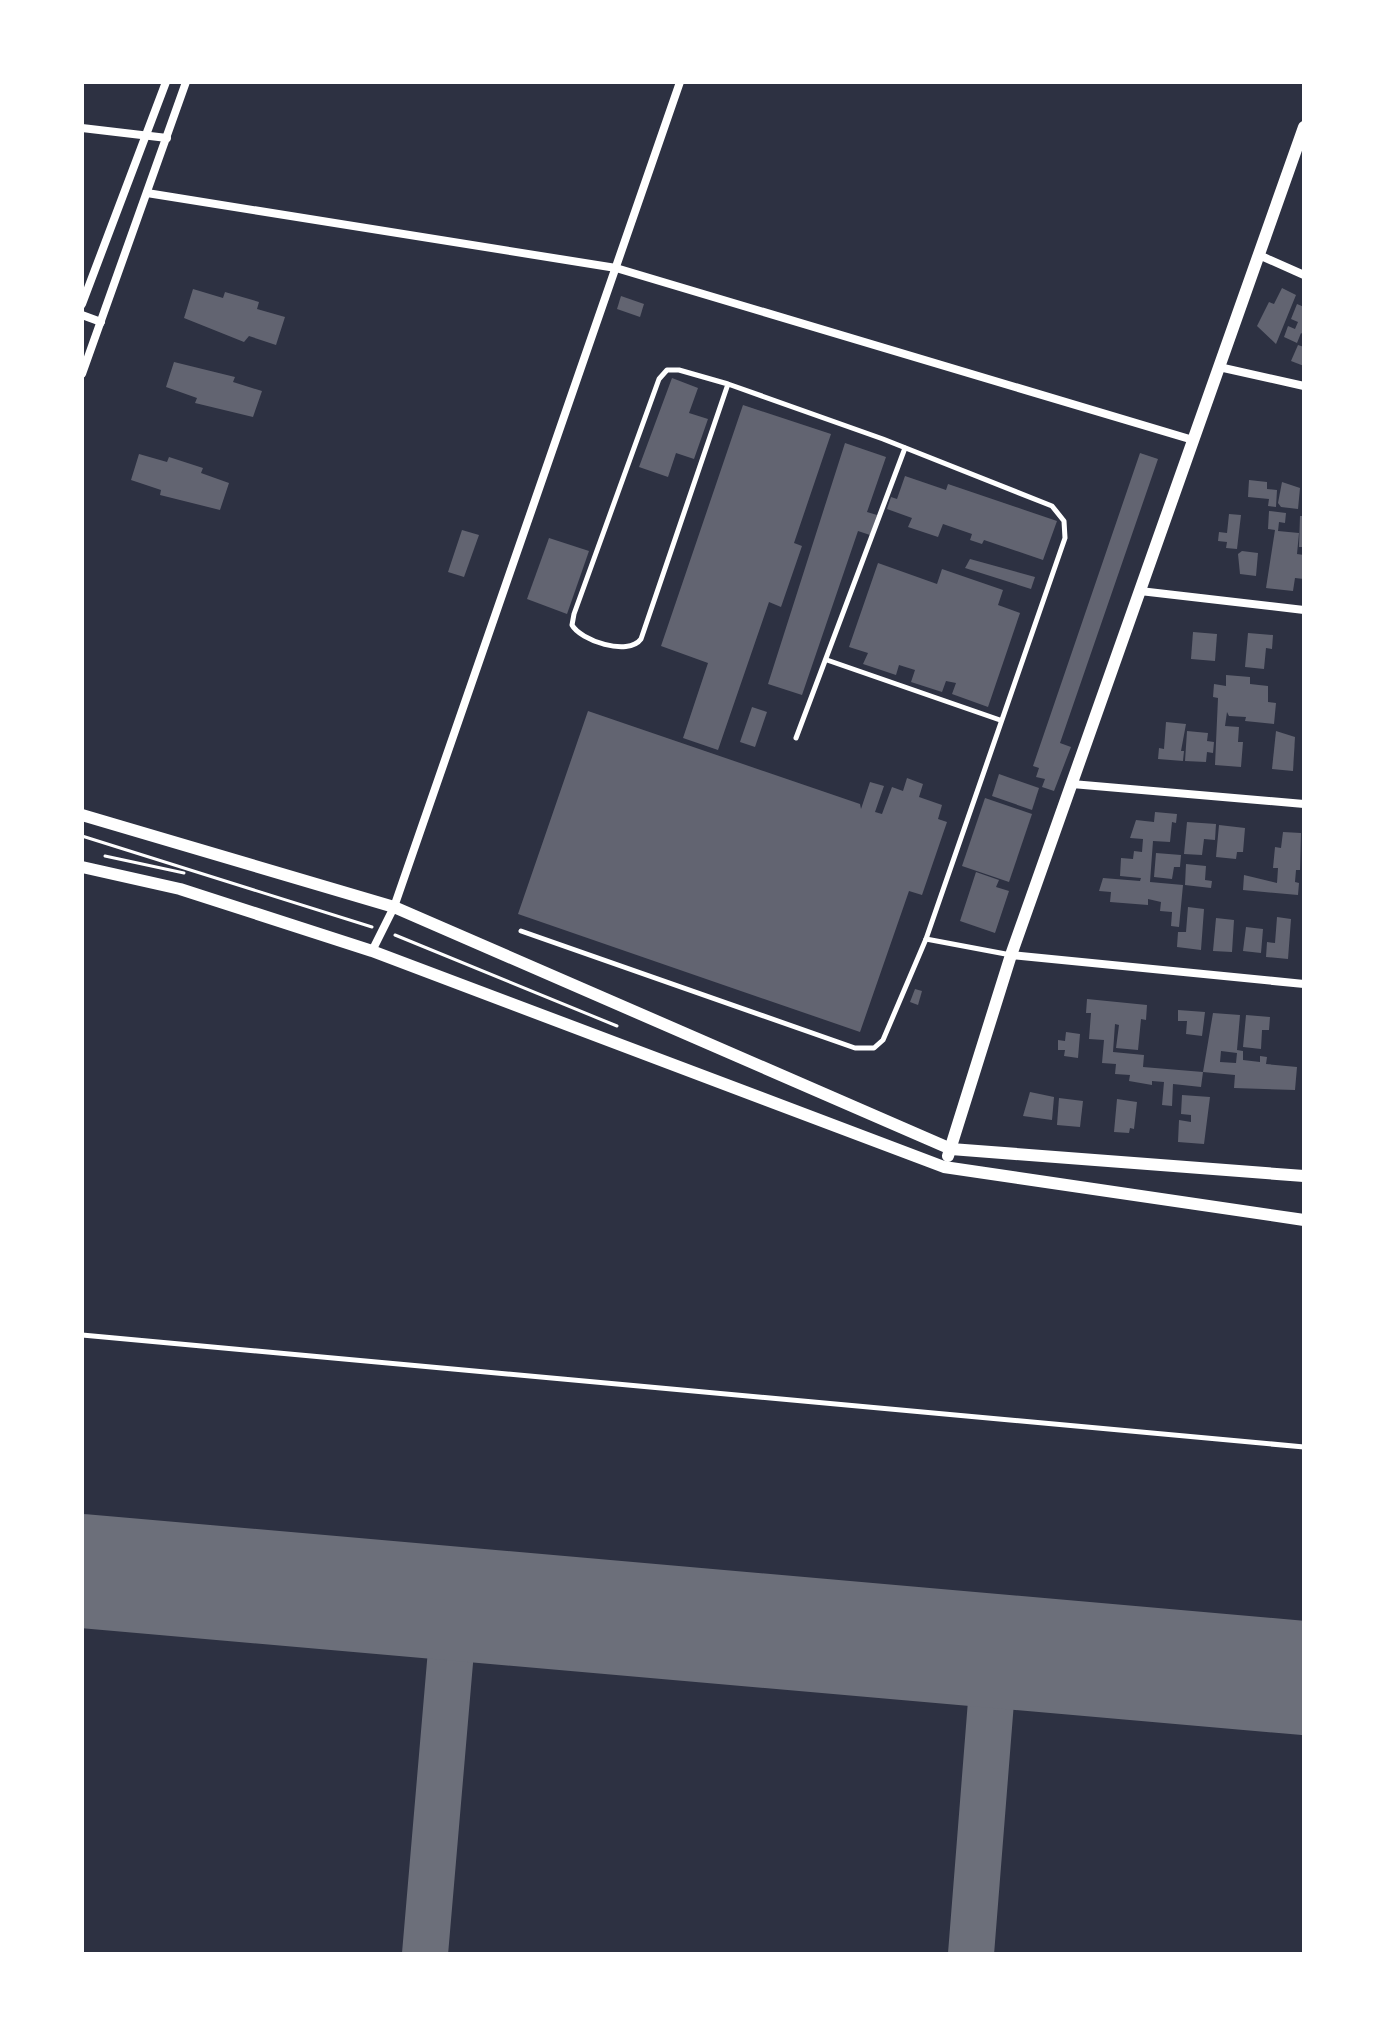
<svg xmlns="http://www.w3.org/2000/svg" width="1386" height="2036" font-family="'PT Sans',sans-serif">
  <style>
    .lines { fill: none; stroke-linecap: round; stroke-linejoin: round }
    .taxiway { stroke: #6c6f7a; stroke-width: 46 }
    .runway { stroke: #6c6f7a; stroke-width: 114 }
    .building { fill: #626471; fill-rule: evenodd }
    .path { stroke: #fff; stroke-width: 3 }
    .service { stroke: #fff; stroke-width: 5 }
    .minor { stroke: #fff; stroke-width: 8 }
    .tertiary { stroke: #fff; stroke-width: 12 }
  </style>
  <rect width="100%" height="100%" fill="#2d3142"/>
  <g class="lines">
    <g class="taxiway">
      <polyline points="425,1954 455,1604"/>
      <polyline points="971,1954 995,1651"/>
    </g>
    <polyline class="runway" points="82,1571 1304,1678"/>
  </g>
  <g class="building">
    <polygon points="1282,288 1296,295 1276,344 1257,326 1269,302 1274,304"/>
    <polygon points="193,289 223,298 225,292 259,302 257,309 285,317 276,345 249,336 244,342 184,318"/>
    <polygon points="621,296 644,304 640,317 617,309"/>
    <polygon points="1297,304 1304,307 1304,335 1301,333 1297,343 1284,337 1288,326 1295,329 1298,322 1291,319"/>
    <polygon points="1298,345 1304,347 1304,366 1291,361"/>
    <polygon points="174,362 235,377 233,382 262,391 253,417 195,403 197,398 166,387"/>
    <polygon points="672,378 698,388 689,413 708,419 694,459 676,453 668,477 639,467"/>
    <polygon points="743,405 831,434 794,543 802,546 781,607 769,602 718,750 683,738 708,663 661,646"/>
    <polygon points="845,443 886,457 867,512 877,515 870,535 858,531 802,695 768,684"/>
    <polygon points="1140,453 1158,459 1060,743 1071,747 1054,791 1042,787 1045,779 1036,777 1039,768 1033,766"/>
    <polygon points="139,454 167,462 169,457 203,468 201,473 229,483 220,510 160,495 161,490 131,480"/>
    <polygon points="905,476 946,490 948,484 1057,521 1043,560 984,540 982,544 970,540 972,534 943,524 938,537 908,527 912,518 887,509 891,497 897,499"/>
    <polygon points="1249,480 1267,482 1267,489 1277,490 1276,507 1268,506 1269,499 1248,497"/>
    <polygon points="1282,482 1300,488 1298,509 1281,507 1278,503"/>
    <polygon points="1269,511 1286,513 1285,523 1279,522 1278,531 1299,533 1297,554 1304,555 1304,579 1295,578 1293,591 1266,588 1275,530 1268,529"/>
    <polygon points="1229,514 1241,515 1237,549 1226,548 1227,542 1218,541 1219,532 1227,533"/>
    <polygon points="1300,516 1304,516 1304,547 1299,547"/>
    <polygon points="462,530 479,535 464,577 448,572"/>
    <polygon points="549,538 589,551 567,614 527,599"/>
    <polygon points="1242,551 1258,553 1256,576 1240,574 1238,554"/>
    <polygon points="970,559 1035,577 1031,589 965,568"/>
    <polygon points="878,563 937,584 942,569 1003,590 998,605 1020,613 988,707 952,694 956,683 946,681 942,692 911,682 915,670 899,665 896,675 863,664 868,653 849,647"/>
    <polygon points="1193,632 1217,634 1215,661 1191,659"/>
    <polygon points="1248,633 1273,635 1272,649 1266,648 1264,669 1245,667"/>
    <polygon points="1226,675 1250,677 1250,684 1268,686 1268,702 1276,703 1274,724 1245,721 1246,717 1229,716 1227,712 1225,726 1239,727 1238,742 1243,742 1241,767 1215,765 1218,698 1213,697 1214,684 1226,686"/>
    <polygon points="752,707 767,712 755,747 740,742"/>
    <polygon points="588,711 860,804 861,809 870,782 884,786 875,812 882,814 892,787 903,791 907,778 923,784 919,797 942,805 938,819 947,822 922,895 909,891 860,1032 518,914"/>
    <polygon points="1166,722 1186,724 1181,751 1184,751 1183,761 1158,759 1159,748 1164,749"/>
    <polygon points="1187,731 1208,733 1207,741 1214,742 1213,753 1207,752 1206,762 1185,761"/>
    <polygon points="1276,731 1295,737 1293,771 1272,769"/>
    <polygon points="999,774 1039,788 1032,810 992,796"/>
    <polygon points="985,798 1032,814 1009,882 962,866"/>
    <polygon points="1155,812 1177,814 1176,823 1172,822 1170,842 1153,841 1150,882 1183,885 1179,927 1171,926 1172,912 1160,911 1161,902 1148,899 1148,905 1110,902 1111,892 1099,891 1103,878 1140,881 1141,878 1120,876 1121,858 1133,859 1134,851 1142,852 1143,839 1130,838 1136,820 1154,822"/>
    <polygon points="1187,822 1216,824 1215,840 1204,839 1202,855 1184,854"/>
    <polygon points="1219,825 1245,828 1243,852 1237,852 1236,859 1216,857"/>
    <polygon points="1283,832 1301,833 1300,870 1296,870 1295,882 1299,883 1298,895 1243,890 1244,875 1277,883 1278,868 1273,868 1275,847 1281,848"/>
    <polygon points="1156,853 1181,855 1180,867 1174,867 1172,879 1154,877"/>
    <polygon points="1186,864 1206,866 1205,880 1212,881 1211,888 1185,885"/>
    <polygon points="976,872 999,880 996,887 1009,891 995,933 960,921"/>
    <polygon points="1188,907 1204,909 1201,950 1177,947 1178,932 1186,932"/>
    <polygon points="1277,917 1291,919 1288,959 1266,957 1267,942 1275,943"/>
    <polygon points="1216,918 1234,920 1232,952 1213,951"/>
    <polygon points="1246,927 1263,929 1261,953 1243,951"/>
    <polygon points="915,989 922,991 918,1005 910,1002"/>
    <path d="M1087,999L1147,1005L1146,1020L1141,1019L1138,1050L1116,1048L1119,1025L1115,1024L1113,1052L1144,1055L1143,1067L1203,1072L1213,1013L1240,1015L1237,1050L1243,1051V1060L1260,1062V1056L1267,1057L1266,1064L1297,1067L1295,1090L1234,1088L1235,1075L1203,1072L1201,1087L1173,1084L1172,1106L1162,1105L1164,1082L1152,1081V1085L1129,1081L1130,1075L1115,1074L1116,1064L1102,1063L1104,1040L1089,1039L1091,1013H1086ZM1221,1051L1237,1053L1236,1063L1220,1062Z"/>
    <polygon points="1178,1010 1205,1012 1202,1036 1186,1034 1187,1021 1178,1021"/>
    <polygon points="1246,1015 1270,1017 1269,1030 1262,1030 1261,1049 1243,1047"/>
    <polygon points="1066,1032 1080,1034 1078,1058 1064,1056 1065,1050 1058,1050 1058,1040 1065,1041"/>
    <polygon points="1030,1092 1054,1097 1052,1120 1023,1116"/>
    <polygon points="1182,1095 1210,1097 1204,1144 1178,1142 1179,1120 1191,1122 1191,1115 1181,1114"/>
    <polygon points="1059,1098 1083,1101 1080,1127 1057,1125"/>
    <polygon points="1117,1099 1137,1102 1134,1129 1130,1128 1129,1133 1114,1132"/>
  </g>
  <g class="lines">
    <g class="path">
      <polyline points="82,836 372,927"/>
      <polyline points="105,856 184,873"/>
      <polyline points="395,935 617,1026"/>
    </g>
    <g class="service">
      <polyline points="827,660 1000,720"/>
      <polyline points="796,738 905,448"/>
      <path d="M521,931L855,1048H874L883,1040L926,939L1065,538L1064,521L1052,506L883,439L728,384L679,370H667L659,379L574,614L572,625C580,640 628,657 641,639L728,384"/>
      <polyline points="926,939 1011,955"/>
      <polyline points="82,1335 1304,1447"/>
    </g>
    <g class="minor">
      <polyline points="82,128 167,138"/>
      <polyline points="147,193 616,268 1193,440"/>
      <polyline points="1259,255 1304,275"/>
      <polyline points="82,304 166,82"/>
      <polyline points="82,315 101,322"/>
      <polyline points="1219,367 1304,386"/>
      <polyline points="82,374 186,82"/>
      <polyline points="1140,591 1304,610"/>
      <polyline points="1072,784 1304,804"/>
      <polyline points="372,951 394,907 680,82"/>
      <polyline points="1011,955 1304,984"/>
    </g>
    <g class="tertiary">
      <polyline points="82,815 394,907 951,1149 1304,1176"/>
      <polyline points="82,867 180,889 372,951 944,1167 1304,1220"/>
      <polyline points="948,1156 1011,955 1304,127"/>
    </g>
  </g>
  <rect width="1386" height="2036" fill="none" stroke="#ffffff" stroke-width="168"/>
</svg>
